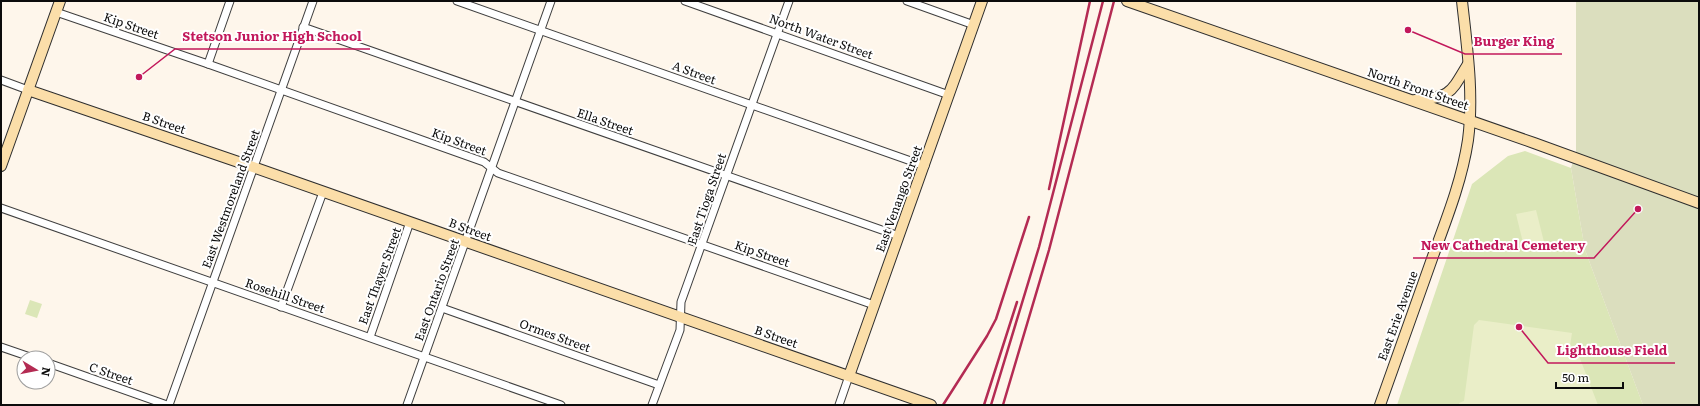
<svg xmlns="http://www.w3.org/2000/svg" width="1700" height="406" font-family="Literata,serif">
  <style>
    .green { fill: #dbe6b7 }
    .cemetery { fill: #dbdebe }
    .pitch { fill: #eaeec8 }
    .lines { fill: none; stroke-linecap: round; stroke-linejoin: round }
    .street-casing { stroke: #3f3f3f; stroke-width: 9 }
    .secondary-casing { stroke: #2e2e2e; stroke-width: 12 }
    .street { stroke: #fff; stroke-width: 7 }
    .secondary { stroke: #fbdea9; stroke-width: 10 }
    .rail { stroke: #b42b53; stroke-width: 2.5 }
    .labels { text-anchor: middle; stroke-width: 4; stroke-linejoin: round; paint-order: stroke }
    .street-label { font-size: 12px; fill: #0c0c0c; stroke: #fff }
    .leader { fill: none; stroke: #c2185b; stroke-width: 1.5 }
    .callout-dot { fill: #c2185b; stroke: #fff; stroke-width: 1.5 }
    .callout-label { font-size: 13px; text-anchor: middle; font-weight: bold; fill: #c2185b; stroke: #fff; stroke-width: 4; stroke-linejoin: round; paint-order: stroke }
  </style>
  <rect width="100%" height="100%" fill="#fef6eb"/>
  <g class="green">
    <polygon points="1525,151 1571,168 1585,250 1643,405 1397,405 1472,184 1508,156"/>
    <polygon points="30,300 42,304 37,318 25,314"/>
  </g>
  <polygon class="cemetery" points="1576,1 1699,1 1699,405 1643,405 1585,250 1571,168 1576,152"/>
  <g class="pitch">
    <polygon points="1536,210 1545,246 1525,251 1516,214"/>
    <polygon points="1479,320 1572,333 1568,359 1579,356 1598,405 1460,405 1459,403 1464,401 1474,325"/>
  </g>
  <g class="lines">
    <g class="street-casing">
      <g id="street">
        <polyline points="457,1 925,166"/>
        <polyline points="685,1 949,95"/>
        <polyline points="907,1 974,25"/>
        <polyline points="56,12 208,64 484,162 498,173 874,305"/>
        <polyline points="303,27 899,236"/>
        <polyline points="208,64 230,1"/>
        <polyline points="1,80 28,90"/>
        <polyline points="1,208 561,405"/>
        <polyline points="281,307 323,192"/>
        <polyline points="442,308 659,385"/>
        <polyline points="370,337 410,222"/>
        <polyline points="1,347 33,358"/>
        <polyline points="48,363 167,405"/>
        <polyline points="169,405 313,1"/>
        <polyline points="407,405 551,1"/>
        <polyline points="652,405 680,330 681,302 789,1"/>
        <polyline points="839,405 849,376"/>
      </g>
    </g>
    <g class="secondary-casing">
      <g id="secondary">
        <polyline points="1127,1 1534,143 1699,203"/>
        <polyline points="28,90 253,167 931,405"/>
        <path d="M1415,100C1451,97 1450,94 1468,64"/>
        <polyline points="1,166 60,1"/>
        <polyline points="849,376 982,1"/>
        <path d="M1380,405C1398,355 1415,306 1433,256C1447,218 1462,180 1468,140C1474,94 1467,47 1462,1"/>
      </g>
    </g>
    <use href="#street" class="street"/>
    <use href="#secondary" class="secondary"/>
    <g class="rail">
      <polyline points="1049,189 1090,1"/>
      <polyline points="943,405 987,336 996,319 1029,217"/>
      <polyline points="984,405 1017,302"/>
      <polyline points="991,405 1039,247 1103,1"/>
      <polyline points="1003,405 1049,250 1114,1"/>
    </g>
  </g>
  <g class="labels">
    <g class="street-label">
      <text transform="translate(131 26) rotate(19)" y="4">Kip Street</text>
      <text transform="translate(821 37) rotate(20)" y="4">North Water Street</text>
      <text transform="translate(694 73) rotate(20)" y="4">A Street</text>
      <text transform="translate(1418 89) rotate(19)" y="4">North Front Street</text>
      <text transform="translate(605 122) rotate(19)" y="4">Ella Street</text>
      <text transform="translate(164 123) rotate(19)" y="4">B Street</text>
      <text transform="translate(459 142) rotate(20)" y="4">Kip Street</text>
      <text transform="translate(231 199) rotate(-70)" y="4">East Westmoreland Street</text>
      <text transform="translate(707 199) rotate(-71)" y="4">East Tioga Street</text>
      <text transform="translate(899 199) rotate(-70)" y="4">East Venango Street</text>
      <text transform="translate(470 230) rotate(20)" y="4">B Street</text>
      <text transform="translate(762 254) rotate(19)" y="4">Kip Street</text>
      <text transform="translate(380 276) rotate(-70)" y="4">East Thayer Street</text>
      <text transform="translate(437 290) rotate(-70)" y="4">East Ontario Street</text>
      <text transform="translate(285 296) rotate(19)" y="4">Rosehill Street</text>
      <text transform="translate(1398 316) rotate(-70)" y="4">East Erie Avenue</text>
      <text transform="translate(555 336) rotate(20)" y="4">Ormes Street</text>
      <text transform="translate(776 337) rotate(19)" y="4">B Street</text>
      <text transform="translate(111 374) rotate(19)" y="4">C Street</text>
    </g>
  </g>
  <path class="leader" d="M139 77L175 49H370M1408 30L1465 54H1562M1638 209L1594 258H1413M1519 327L1548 363H1675"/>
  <g class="callout-dot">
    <circle cx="139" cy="77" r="4"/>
    <circle cx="1408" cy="30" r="4"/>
    <circle cx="1638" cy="209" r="4"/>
    <circle cx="1519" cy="327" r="4"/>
  </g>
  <g class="callout-label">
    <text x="272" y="41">Stetson Junior High School</text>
    <text x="1514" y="46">Burger King</text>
    <text x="1503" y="250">New Cathedral Cemetery</text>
    <text x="1612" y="355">Lighthouse Field</text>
  </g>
  <rect width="1700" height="406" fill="none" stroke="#0c0c0c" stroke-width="4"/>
  <g transform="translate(36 370) rotate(100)"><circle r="19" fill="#ffffff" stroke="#9e9e9e"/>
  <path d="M0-3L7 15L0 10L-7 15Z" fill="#b42b53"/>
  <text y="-6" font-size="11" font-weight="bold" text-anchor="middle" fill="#0c0c0c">N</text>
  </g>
  <path d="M1556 382v6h67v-6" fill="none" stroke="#0c0c0c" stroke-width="2"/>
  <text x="1562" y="382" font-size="12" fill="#0c0c0c" stroke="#ffffff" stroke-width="3" paint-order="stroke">50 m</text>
</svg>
